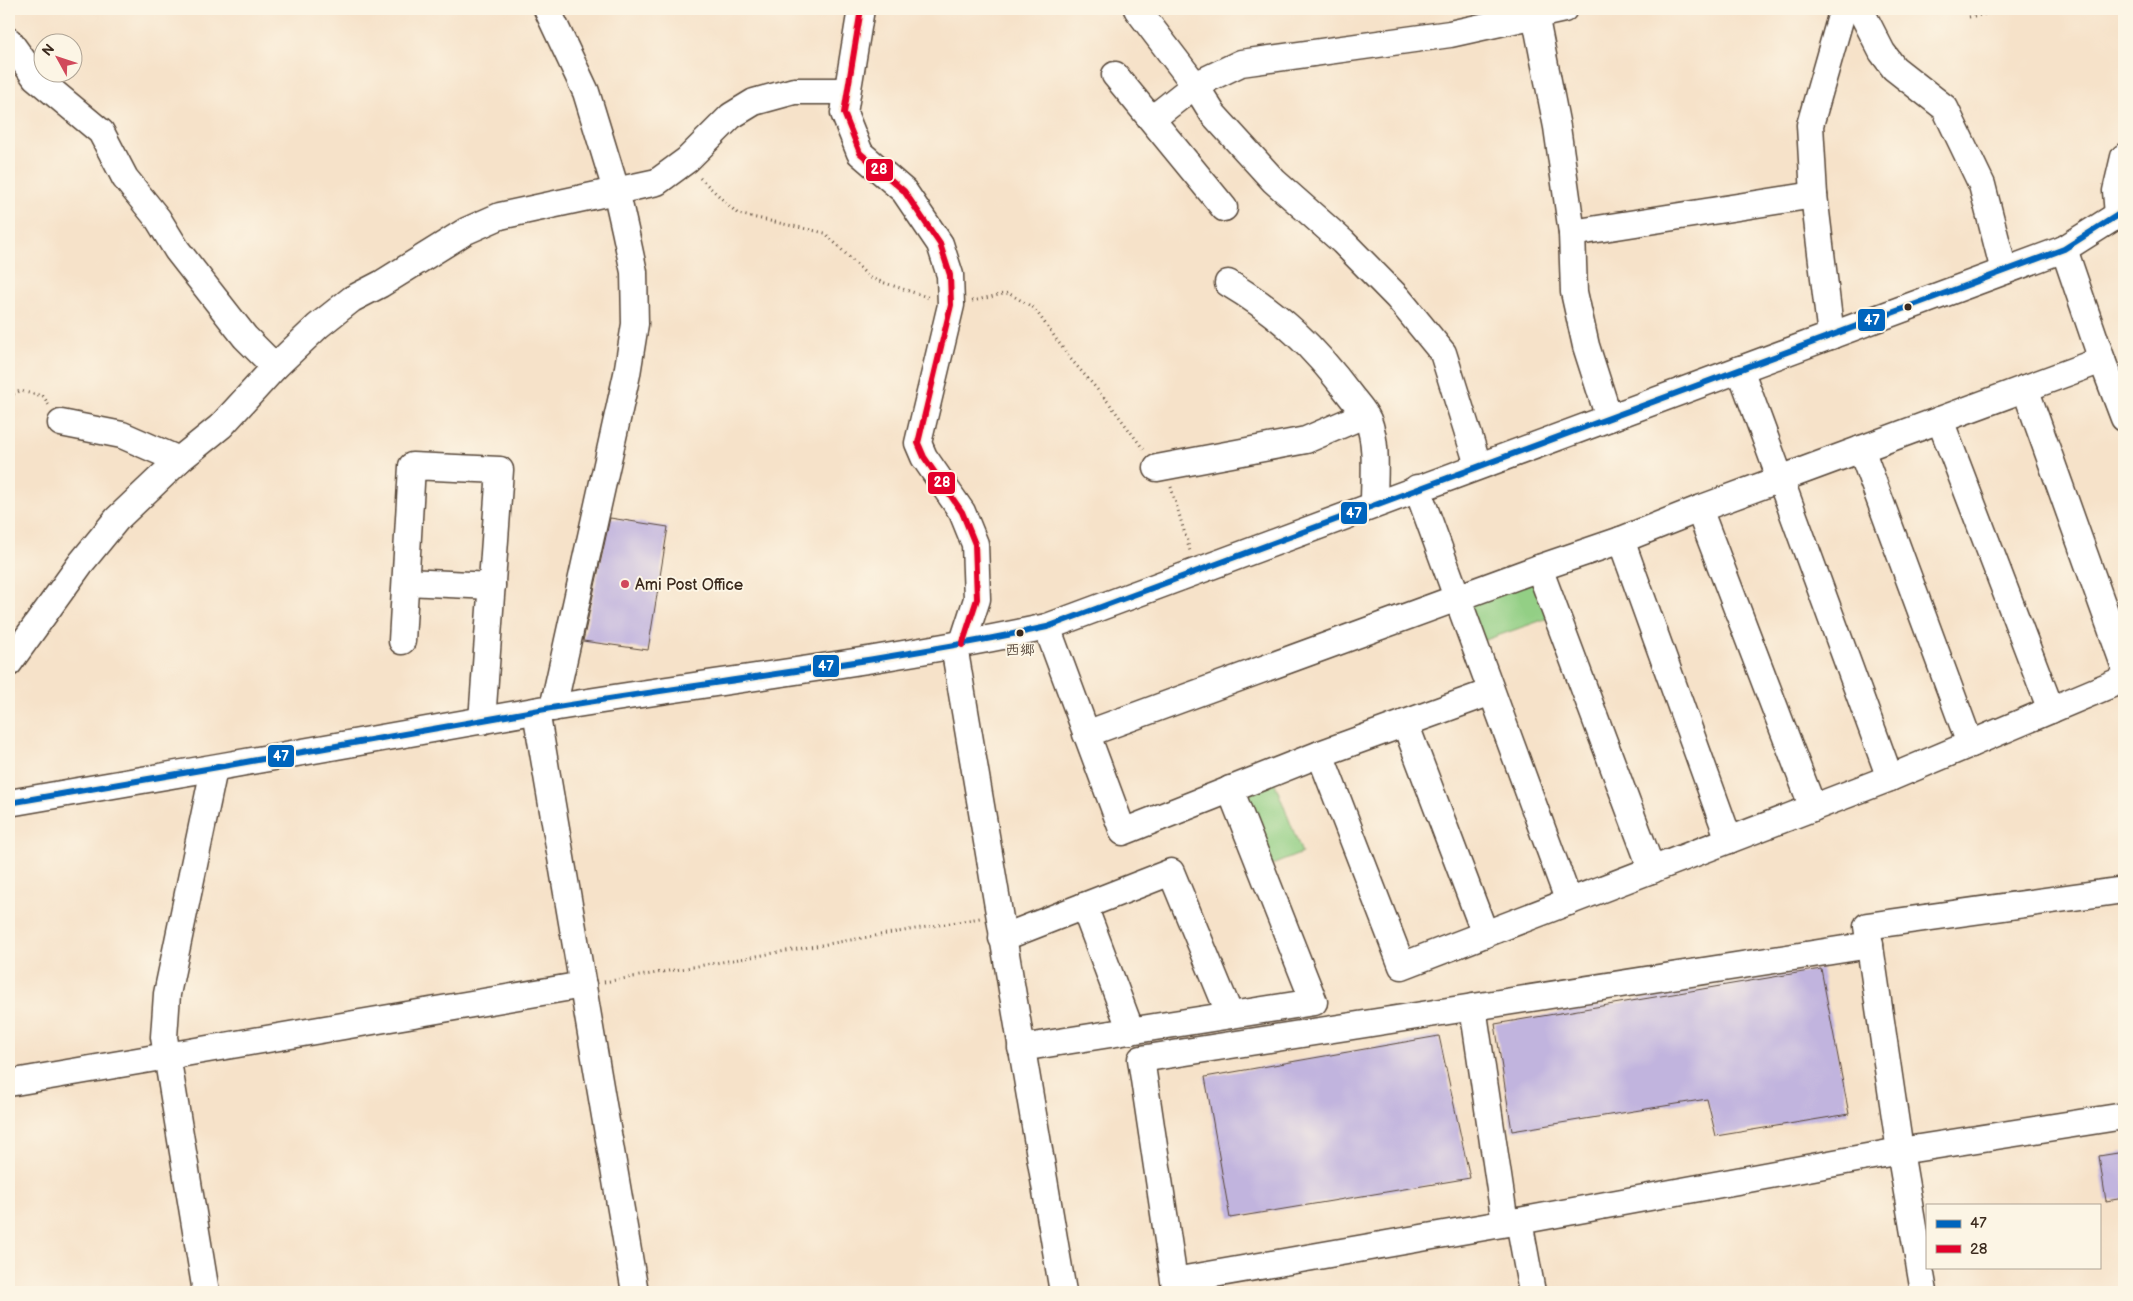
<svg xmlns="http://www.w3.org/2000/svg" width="2133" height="1301" font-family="'Balsamiq Sans','Klee One',sans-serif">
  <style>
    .green { fill: #93cf85; stroke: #677c52 }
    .building { fill: #c1b4de }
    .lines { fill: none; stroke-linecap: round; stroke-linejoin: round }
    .minor-casing { stroke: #574638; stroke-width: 29 }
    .path { stroke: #574638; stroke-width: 3; stroke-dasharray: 1 4; stroke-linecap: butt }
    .minor { stroke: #fff; stroke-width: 26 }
    .bus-1-casing { stroke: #fcf5e5; stroke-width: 10 }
    .bus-2-casing { stroke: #fcf5e5; stroke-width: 10 }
    .bus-1 { stroke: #0065bd; stroke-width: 6 }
    .bus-2 { stroke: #e4002b; stroke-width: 6 }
    .bus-dot { fill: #3b2a1e; stroke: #fcf5e5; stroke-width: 2 }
    .poi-dot { fill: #d1495b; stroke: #fcf5e5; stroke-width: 2 }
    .labels { text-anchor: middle; stroke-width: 4; stroke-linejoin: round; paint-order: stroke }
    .bus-label { font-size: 15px; fill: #3b2a1e; stroke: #fcf5e5 }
    .poi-label { font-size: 16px; fill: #3b2a1e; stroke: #fcf5e5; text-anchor: start }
    .line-badge { stroke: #fcf5e5; stroke-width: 2 }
    .badge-label { font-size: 14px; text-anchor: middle; font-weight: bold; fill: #fff }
  </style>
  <rect width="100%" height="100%" fill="#fcf5e5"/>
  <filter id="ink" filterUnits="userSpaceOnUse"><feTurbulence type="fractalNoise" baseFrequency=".02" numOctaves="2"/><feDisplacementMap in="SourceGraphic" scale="10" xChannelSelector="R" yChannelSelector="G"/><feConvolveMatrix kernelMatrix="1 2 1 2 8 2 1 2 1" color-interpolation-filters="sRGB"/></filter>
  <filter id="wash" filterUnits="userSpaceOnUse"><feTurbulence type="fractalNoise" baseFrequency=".0096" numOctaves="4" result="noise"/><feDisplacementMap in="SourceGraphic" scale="20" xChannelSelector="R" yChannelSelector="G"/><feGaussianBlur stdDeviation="1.12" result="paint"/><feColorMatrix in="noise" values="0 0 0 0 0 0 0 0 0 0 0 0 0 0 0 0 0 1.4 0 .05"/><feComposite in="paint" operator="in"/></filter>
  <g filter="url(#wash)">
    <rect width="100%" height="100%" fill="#f6e2c9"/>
    <g class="green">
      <polygon points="1539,568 1557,615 1474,644 1457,598"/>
      <polygon points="1271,773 1302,853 1262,869 1230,789"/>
    </g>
    <g id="blocks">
      <g class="building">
        <polygon points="610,518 668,527 648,650 583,641"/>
        <polygon points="1821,969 1849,1114 1716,1136 1707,1099 1512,1131 1495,1024"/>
        <polygon points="1439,1036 1470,1178 1230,1218 1205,1077"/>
        <polygon points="2124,1152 2124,1198 2106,1201 2099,1156"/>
      </g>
    </g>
  </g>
  <g filter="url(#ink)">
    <use href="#blocks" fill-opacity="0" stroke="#574638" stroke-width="1"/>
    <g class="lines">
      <g class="minor-casing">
        <g id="minor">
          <polyline points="547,9 586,92 616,190 625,230 634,272 635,324 627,374 553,708"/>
          <polyline points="861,9 844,113 860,153 904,191 940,244 950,275 951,305 918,443 924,457 962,512 975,544 977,599 962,645"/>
          <polyline points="1137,9 1195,85 1213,114 1274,181 1343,242 1398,298 1443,353 1478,465"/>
          <polyline points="1534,9 1557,127 1572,233 1574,292 1586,346 1609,418"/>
          <polyline points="1860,9 1882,52 1894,68 1945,108 1982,185 2004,271"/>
          <polyline points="9,41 35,77 101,132 125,178 158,219 177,250 245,337 275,367"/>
          <polyline points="1115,75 1224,208"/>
          <polyline points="1152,119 1195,85 1241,63 1450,34 1564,9"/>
          <polyline points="2118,215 2116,191 2124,157"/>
          <polyline points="1572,233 1814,195"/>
          <polyline points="2064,249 2102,360 2124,418"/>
          <path d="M1228,283C1280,314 1314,347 1350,395C1356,403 1364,411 1368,420C1378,445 1374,477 1374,503"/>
          <polyline points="1831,336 1814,195 1810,125 1843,9"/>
          <polyline points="1740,369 1890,778"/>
          <polyline points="2025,388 2124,665"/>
          <polyline points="1940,420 2051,710"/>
          <polyline points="61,423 122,435 179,460"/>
          <polyline points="1861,449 1970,744"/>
          <polyline points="1157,468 1306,440 1364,415"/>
          <polyline points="1417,488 1569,902"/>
          <polyline points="1699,509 1813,808"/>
          <polyline points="1621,540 1729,840"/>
          <polyline points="1539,568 1652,870"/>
          <polyline points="406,582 492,586"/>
          <polyline points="1047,627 1123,832 1320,754 1491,692"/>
          <polyline points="402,641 412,466 500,470 482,721"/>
          <polyline points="954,646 1063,1292"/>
          <polyline points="9,663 81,563 117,519 179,460 221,426 275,367 318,326 352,299 381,284 466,231 500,216 657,182 687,160 731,116 754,102 794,91 846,91"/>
          <polyline points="536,711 635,1292"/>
          <polyline points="1405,723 1485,934"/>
          <polyline points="1086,734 1539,568 1621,540 1699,509 2102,360"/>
          <polyline points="1320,754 1402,966 1890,778 2124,679"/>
          <path d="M9,803C190,773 370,739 551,708C716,681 883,662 1047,627L2064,249L2124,211"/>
          <polyline points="1084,906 1131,1031"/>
          <polyline points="1002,938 1171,872 1230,1015"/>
          <polyline points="1473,1007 1505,1223"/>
          <polyline points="1021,1048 1314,1002 1230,789"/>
          <polyline points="9,1083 583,985"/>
          <polyline points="1519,1221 1174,1281 1141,1059 1870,945"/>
          <polyline points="206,1292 164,1037 167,994 214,769"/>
          <polyline points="1532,1292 1519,1221 1900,1151 2124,1116"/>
          <polyline points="1924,1292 1900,1151 1867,926 2124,890"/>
        </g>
      </g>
      <g class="path">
        <polyline points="1969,17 2013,9"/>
        <polyline points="700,178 738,214 825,233 870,278 930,298"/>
        <polyline points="972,301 1008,293 1034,308 1069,357 1109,403 1144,450"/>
        <polyline points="9,396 20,391 43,396 49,405"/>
        <polyline points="1171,487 1190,551"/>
        <polyline points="604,982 980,918"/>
      </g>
      <use href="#minor" class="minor"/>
      <g class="bus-1-casing">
        <path id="bus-1" d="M9,803C190,773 370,739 551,708C716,681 883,662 1047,627L2064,249L2124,211"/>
      </g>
      <g class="bus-2-casing">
        <polyline id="bus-2" points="861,9 844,113 860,153 904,191 940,244 950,275 951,305 918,443 924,457 962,512 975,544 977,599 962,645"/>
      </g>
      <use href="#bus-1" class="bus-1"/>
      <use href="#bus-2" class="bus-2"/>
    </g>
  </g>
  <g class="bus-dot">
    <circle cx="1908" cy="307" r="4.5"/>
    <circle cx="1020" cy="633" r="4.5"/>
  </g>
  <circle class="poi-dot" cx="625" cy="584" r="5"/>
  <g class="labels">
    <g class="bus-label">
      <text x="1020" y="655">西郷</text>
    </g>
    <g class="poi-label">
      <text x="635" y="590">Ami Post Office</text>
    </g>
  </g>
  <g class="line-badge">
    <rect x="865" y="158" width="29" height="24" rx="5" fill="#e4002b"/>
    <rect x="1857" y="308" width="29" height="24" rx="5" fill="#0065bd"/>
    <rect x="927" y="471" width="29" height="24" rx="5" fill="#e4002b"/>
    <rect x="1340" y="501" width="28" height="24" rx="5" fill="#0065bd"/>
    <rect x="812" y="654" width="28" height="24" rx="5" fill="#0065bd"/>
    <rect x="267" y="744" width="28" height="24" rx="5" fill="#0065bd"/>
  </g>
  <g class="badge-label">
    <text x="879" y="174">28</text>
    <text x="1872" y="325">47</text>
    <text x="942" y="487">28</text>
    <text x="1354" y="518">47</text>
    <text x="826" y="671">47</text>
    <text x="281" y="761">47</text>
  </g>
  <rect width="2133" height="1301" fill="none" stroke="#fcf5e5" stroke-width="30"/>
  <rect x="1926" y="1204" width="175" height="65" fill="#fcf5e5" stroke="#afa495"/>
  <rect x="1936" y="1220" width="25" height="8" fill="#0065bd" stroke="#afa495"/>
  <text x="1970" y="1228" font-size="15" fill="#3b2a1e">47</text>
  <rect x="1936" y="1245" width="25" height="8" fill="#e4002b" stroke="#afa495"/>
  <text x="1970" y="1254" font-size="15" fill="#3b2a1e">28</text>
  <g transform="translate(58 58) rotate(310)"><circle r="24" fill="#fcf5e5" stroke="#afa495"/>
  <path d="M0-4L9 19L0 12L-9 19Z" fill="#d1495b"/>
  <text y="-8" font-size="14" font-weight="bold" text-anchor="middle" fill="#3b2a1e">N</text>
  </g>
</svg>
